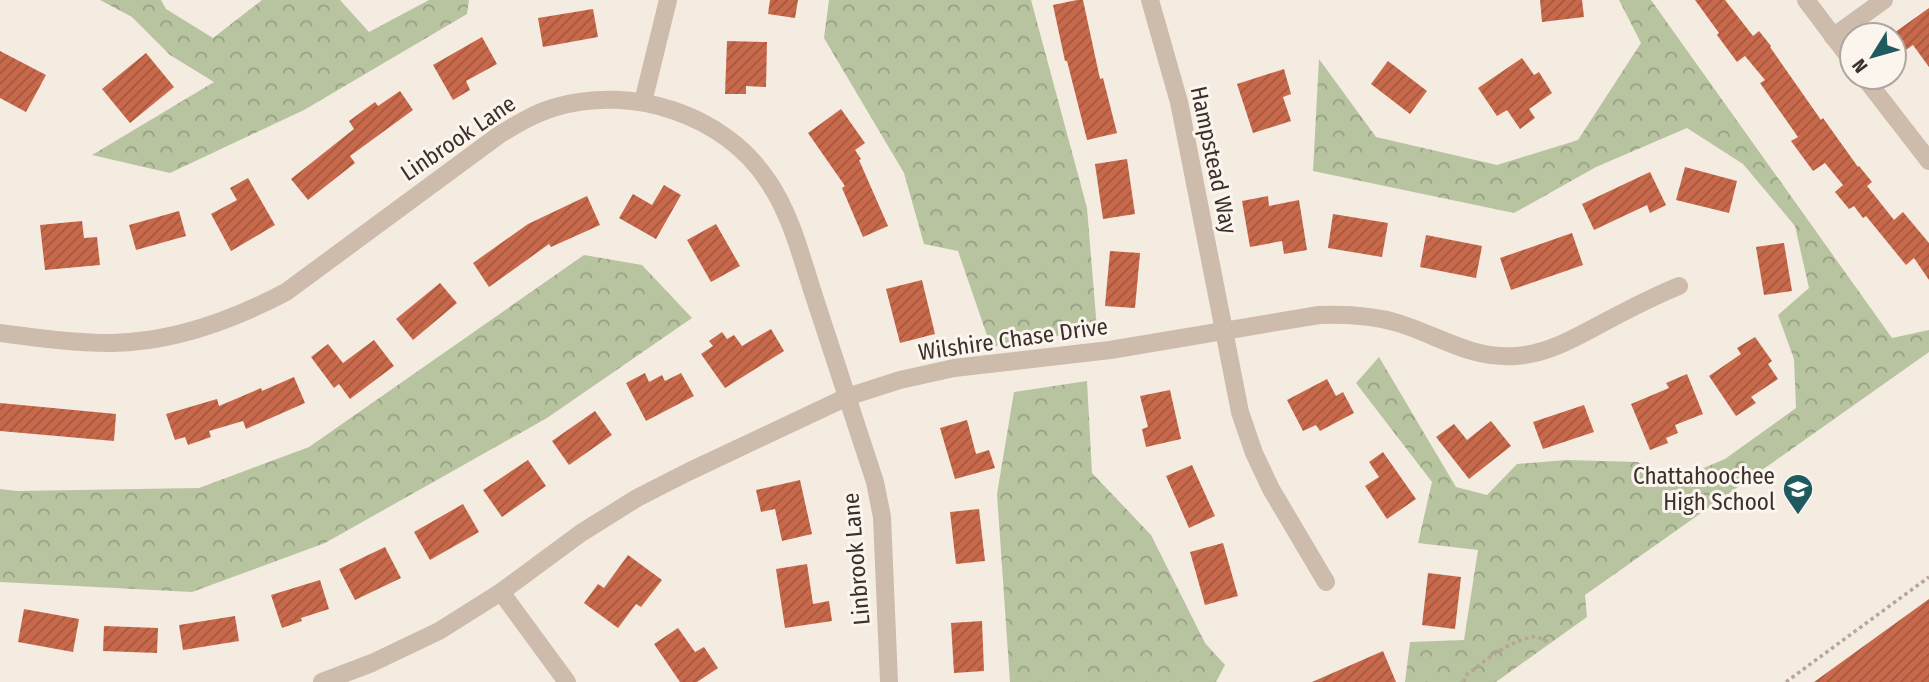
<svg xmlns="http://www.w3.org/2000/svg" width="1929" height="682" font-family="'Fira Sans Condensed',sans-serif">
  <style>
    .forest { fill: url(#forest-crowns) }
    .building { fill: url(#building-hatch) }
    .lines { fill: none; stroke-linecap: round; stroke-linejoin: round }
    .path { stroke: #b9a596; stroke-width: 3.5; stroke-dasharray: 3.5 3.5; stroke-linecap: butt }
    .street { stroke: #cdbbac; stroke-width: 18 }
    .labels { text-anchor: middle; stroke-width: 6; stroke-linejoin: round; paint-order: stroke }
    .street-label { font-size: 23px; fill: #3b302b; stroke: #fbf5ee }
    .poi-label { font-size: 23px; fill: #3b302b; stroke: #fbf5ee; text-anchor: end }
  </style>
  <defs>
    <pattern id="forest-crowns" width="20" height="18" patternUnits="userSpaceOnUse" patternTransform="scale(1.75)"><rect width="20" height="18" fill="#b8c4a0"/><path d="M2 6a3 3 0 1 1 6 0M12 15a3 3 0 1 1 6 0" fill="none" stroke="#97a083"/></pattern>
    <pattern id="building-hatch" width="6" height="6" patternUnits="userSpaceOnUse" patternTransform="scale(1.75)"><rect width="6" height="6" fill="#c8694b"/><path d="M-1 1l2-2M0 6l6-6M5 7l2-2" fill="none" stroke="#a4573f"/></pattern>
  </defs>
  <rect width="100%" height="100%" fill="#f4ebe1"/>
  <g class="forest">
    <polygon points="100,0 161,0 166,9 213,38 262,0 340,0 369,32 429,0 469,0 467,14 304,110 170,173 92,155 214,82 170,55 132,17"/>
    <polygon points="829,0 1031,0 1087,208 1097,329 991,347 958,251 924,244 904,173 824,38"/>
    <polygon points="1619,0 1651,0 1892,338 1929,330 1929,352 1585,595 1587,617 1496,682 1405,682 1410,642 1464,640 1478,550 1418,543 1432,482 1356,383 1379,357 1456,487 1487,495 1517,464 1567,460 1638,462 1661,486 1725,459 1796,408 1794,359 1778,315 1809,288 1795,226 1743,164 1687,128 1596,167 1514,213 1313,171 1319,59 1376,137 1497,165 1578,140 1641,43"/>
    <polygon points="584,255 642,265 692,318 547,418 325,543 192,592 0,582 0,489 17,491 199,488 309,447"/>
    <polygon points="1087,381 1092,473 1151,535 1205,643 1225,665 1216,682 1010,682 997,494 1014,392"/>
  </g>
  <g class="building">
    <polygon points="770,0 798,0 795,18 768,14"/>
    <polygon points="1077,0 1083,0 1100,79 1103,78 1117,133 1087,140 1067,61 1065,61 1053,5"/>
    <polygon points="1540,0 1582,0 1584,17 1542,22"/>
    <polygon points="1695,0 1725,0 1753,36 1759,31 1771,46 1770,47 1821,120 1823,118 1858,167 1859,166 1872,182 1867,186 1894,220 1903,212 1929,243 1929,280 1914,258 1906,265 1866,216 1863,218 1854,206 1849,209 1835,192 1843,185 1825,163 1813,171 1791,141 1798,137 1760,83 1765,80 1745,56 1737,62 1717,35 1719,33"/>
    <polygon points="1929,8 1929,67 1913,45 1903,52 1894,39 1894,35 1891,35"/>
    <polygon points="593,9 598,37 543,47 538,18"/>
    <polygon points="482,37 497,64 466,81 470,90 453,100 433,65"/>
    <polygon points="727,41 767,42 766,87 746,86 746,94 725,94"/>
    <polygon points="0,51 46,75 26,112 0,98"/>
    <polygon points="146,53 174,87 130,123 102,89"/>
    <polygon points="1522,58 1534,75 1539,72 1552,93 1529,109 1535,118 1520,129 1507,110 1497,116 1478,88"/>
    <polygon points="1388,61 1427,91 1410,114 1371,84"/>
    <polygon points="1284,69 1291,94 1283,97 1291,121 1253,133 1237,84"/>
    <polygon points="400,91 413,110 350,156 355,163 308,200 291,179 354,129 349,121 375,102 378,106"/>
    <polygon points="841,109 865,143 855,150 861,159 859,160 888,226 863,237 842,188 845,186 808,133"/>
    <polygon points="1127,159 1135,214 1103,219 1095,164"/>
    <polygon points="1685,167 1737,181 1729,213 1676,200"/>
    <polygon points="1650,172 1666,205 1650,213 1647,205 1594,230 1582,204"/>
    <polygon points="248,178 275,225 231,251 211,214 237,200 230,188"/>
    <polygon points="664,185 681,195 656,239 619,218 633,194 652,205"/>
    <polygon points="587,196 600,225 551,247 549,244 489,287 473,263 528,224"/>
    <polygon points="1268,196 1269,206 1299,200 1307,250 1284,254 1282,241 1250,247 1242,201"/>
    <polygon points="179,211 186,236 136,250 129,225"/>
    <polygon points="1333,214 1388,223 1382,257 1328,248"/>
    <polygon points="82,221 84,238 97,237 100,265 45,270 40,225"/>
    <polygon points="716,224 740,266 711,282 687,240"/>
    <polygon points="1572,233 1583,265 1511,290 1500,258"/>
    <polygon points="1426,235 1482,246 1476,278 1420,267"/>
    <polygon points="1784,243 1792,291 1764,295 1756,247"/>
    <polygon points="1110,251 1140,253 1135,308 1105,306"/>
    <polygon points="922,280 935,334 900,343 886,289"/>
    <polygon points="440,283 457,303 413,340 396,319"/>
    <polygon points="771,329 784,351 725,388 701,354 713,346 709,341 722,332 727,339 734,335 742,346"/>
    <polygon points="1755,337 1772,361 1768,364 1778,379 1751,397 1756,403 1736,416 1709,376 1741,354 1737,348"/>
    <polygon points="374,340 394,366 350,399 339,384 334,388 311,357 328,344 343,363"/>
    <polygon points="645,373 649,382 662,375 665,381 681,373 694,396 646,421 626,383"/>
    <polygon points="1687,374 1703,414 1675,425 1678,433 1666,438 1668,443 1650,450 1631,404 1669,388 1666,383"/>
    <polygon points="294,377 305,403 246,429 243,421 209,431 211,437 188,445 185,437 175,440 166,414 217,399 219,406 261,388 262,391"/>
    <polygon points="1327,379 1336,396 1343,392 1354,413 1320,431 1316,425 1303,431 1287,400"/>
    <polygon points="1170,390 1181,439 1146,447 1142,429 1148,427 1140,396"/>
    <polygon points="0,403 116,414 114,441 0,431"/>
    <polygon points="1584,405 1594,432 1543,449 1533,422"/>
    <polygon points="595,411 612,435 569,465 552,441"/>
    <polygon points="967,420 976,454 989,450 995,468 955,479 940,428"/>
    <polygon points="1491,421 1511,446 1469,479 1436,437 1454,424 1467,440"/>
    <polygon points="1383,452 1416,499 1387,519 1365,486 1379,477 1369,462"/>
    <polygon points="528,460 546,486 502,517 483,490"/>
    <polygon points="1192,465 1215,516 1189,528 1166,476"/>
    <polygon points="800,480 812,534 782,541 775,509 761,512 756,490"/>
    <polygon points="463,504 479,532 430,560 414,532"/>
    <polygon points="979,509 985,561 956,564 950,512"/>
    <polygon points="1223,543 1238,596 1205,605 1190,552"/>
    <polygon points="385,547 401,578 355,600 339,569"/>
    <polygon points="628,555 662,580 641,607 636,604 618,628 584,603 598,584 604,588"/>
    <polygon points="807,564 813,604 829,601 832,621 785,628 776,569"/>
    <polygon points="1428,573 1461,577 1455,629 1422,625"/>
    <polygon points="320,580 329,609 301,618 302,621 282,628 271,595"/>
    <polygon points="1929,599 1929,682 1814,682"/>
    <polygon points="24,609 79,619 73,652 18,642"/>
    <polygon points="235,616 239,641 183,650 179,625"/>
    <polygon points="982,621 984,671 954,673 951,623"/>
    <polygon points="104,626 158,628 157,653 103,651"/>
    <polygon points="678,628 695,652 704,647 718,668 697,682 680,682 654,644"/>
    <polygon points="1383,651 1396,682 1312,682"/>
  </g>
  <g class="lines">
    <g class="path">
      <path d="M1464,682L1465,676C1488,658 1507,642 1536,636L1548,642"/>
      <polyline points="1786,682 1929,577"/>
    </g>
    <g class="street">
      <polyline points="1150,0 1179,102 1240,412 1254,453 1271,489 1326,582"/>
      <polyline points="1806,0 1852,61"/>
      <polyline points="1833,37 1884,0"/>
      <polyline points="1864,77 1929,161"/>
      <polyline points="643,102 668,0"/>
      <path d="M0,333C37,338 74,343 112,343C173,342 233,320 286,292L499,135C517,124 535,113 556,107C632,85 724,114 768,181C792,216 802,260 815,299C835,360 855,421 875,482L882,517L889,682"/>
      <polyline points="501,592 567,682"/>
      <path d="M322,682L372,663L439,631L501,592L581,533L637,498L688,472L847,397L900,380L954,368L1110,350L1319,315C1346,314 1372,315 1398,323C1440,336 1470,359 1516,356C1548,354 1574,338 1601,324C1627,310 1652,297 1679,286"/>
    </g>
  </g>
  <defs>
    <g id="school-pin" transform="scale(1.575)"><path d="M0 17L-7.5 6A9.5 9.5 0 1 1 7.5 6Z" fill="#1f5a5e" stroke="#fbf5ee"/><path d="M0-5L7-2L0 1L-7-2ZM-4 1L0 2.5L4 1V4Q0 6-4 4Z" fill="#fff"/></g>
  </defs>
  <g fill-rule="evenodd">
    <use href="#school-pin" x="1798" y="489"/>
  </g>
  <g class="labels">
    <g class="street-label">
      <text transform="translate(458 138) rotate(-34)" y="8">Linbrook Lane</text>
      <text transform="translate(1214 160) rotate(78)" y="8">Hampstead Way</text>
      <text transform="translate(1013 339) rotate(-8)" y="8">Wilshire Chase Drive</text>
      <text transform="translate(856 559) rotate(-95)" y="8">Linbrook Lane</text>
    </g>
    <g class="poi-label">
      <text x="1775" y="484">Chattahoochee<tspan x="1775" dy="26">High School</tspan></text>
    </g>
  </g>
  <g transform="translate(1873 56) rotate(233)"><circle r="33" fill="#fbf5ee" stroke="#aea6a0" stroke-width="2"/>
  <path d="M0-5L12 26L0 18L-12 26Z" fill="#1f5a5e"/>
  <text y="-10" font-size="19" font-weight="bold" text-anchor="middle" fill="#3b302b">N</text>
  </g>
</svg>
